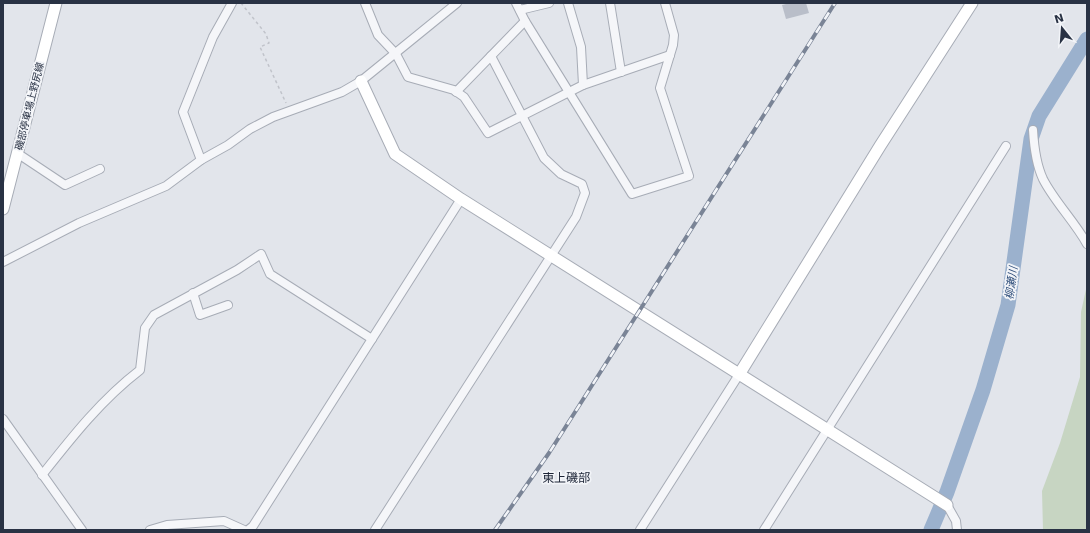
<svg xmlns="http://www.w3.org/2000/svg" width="1090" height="533" font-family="'DejaVu Sans','Noto Sans JP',sans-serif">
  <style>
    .green { fill: #c7d5c2 }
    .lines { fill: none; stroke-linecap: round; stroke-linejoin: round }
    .river { stroke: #9bb1cd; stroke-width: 15 }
    .building { fill: #b9bec9 }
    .street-casing { stroke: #a7acb6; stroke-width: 10 }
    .secondary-casing { stroke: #a7acb6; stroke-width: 13 }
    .path { stroke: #c0c3ca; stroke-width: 1.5; stroke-dasharray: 3 3; stroke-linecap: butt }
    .street { stroke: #f5f6f9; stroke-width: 8 }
    .secondary { stroke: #fff; stroke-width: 11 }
    .rail-casing { stroke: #7a8496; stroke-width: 4 }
    .rail { stroke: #f2f4f8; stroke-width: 2.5; stroke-dasharray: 8; stroke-linecap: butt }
    .labels { text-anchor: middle; stroke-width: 3.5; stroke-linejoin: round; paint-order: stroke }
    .street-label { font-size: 10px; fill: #293244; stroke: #f2f4f8 }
    .water-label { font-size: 11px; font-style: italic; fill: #304f7b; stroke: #f2f4f8 }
    .quarter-label { font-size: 12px; fill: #1b2335; stroke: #f2f4f8 }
  </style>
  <rect width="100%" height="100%" fill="#e2e5eb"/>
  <polygon class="green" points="1087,285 1087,530 1043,530 1042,491 1060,443 1080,377 1081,312"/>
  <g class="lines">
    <polyline class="river" points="931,530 947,492 983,390 1008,305 1031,139 1039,116 1087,39"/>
  </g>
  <polygon class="building" points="790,3 806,3 809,13 786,19 782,5"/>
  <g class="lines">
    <g class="street-casing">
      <g id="street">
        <polyline points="365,3 378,35 396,54 408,77 454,90 464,97 488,133 583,85 581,47 568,3"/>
        <polyline points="516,3 525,21 632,194 689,176 660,88 673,45 674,35 665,3"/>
        <polyline points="610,3 621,72"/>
        <polyline points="520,10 549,3"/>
        <polyline points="583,85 670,55"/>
        <polyline points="456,92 525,21"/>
        <path d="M1033,130C1034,147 1036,164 1043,179C1054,201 1075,222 1087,244"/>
        <polyline points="17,153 65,185 100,169"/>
        <polyline points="201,160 183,112 213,37 232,3"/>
        <polyline points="3,262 79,223 166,186 201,160 228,145 250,129 273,117 342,92 361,81 457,3"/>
        <polyline points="193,293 200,315 228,305"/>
        <polyline points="3,419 82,530"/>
        <path d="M42,475C72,437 101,400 140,370L145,328L154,315L237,270L261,254L270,274L372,339"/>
        <polyline points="947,505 956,521 957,530"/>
        <polyline points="150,530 167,525 224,521 244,530"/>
        <polyline points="248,530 253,526 461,199"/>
        <polyline points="375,530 576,217 585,193 582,184 561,174 544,158 491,56"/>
        <polyline points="640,530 740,373"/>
        <polyline points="764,530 1006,146"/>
      </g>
    </g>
    <g class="secondary-casing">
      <g id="secondary">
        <polyline points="361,81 395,154 461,199 947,505"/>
        <polyline points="3,209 56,3"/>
        <polyline points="740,373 880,146 972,3"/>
      </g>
    </g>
    <polyline class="path" points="241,3 266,34 269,43 260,47 286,103"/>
    <use href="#street" class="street"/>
    <use href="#secondary" class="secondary"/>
    <g class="rail-casing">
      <polyline id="rail" points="495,530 549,453 835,3"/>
    </g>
    <use href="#rail" class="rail"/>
  </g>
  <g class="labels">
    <g class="street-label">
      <text transform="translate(29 106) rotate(-76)" y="4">磯部停車場上野尻線</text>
    </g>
    <g class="water-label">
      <text transform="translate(1011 283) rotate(-82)" y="4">柳瀬川</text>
    </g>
    <g class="quarter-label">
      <text x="566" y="482">東上磯部</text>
    </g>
  </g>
  <rect width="1090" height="533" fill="none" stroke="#293244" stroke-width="8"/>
  <g transform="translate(1062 28) rotate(343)" stroke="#f2f4f8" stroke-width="3" paint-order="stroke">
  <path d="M0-3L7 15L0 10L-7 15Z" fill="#293244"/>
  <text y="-6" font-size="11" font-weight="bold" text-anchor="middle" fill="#293244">N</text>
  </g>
</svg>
